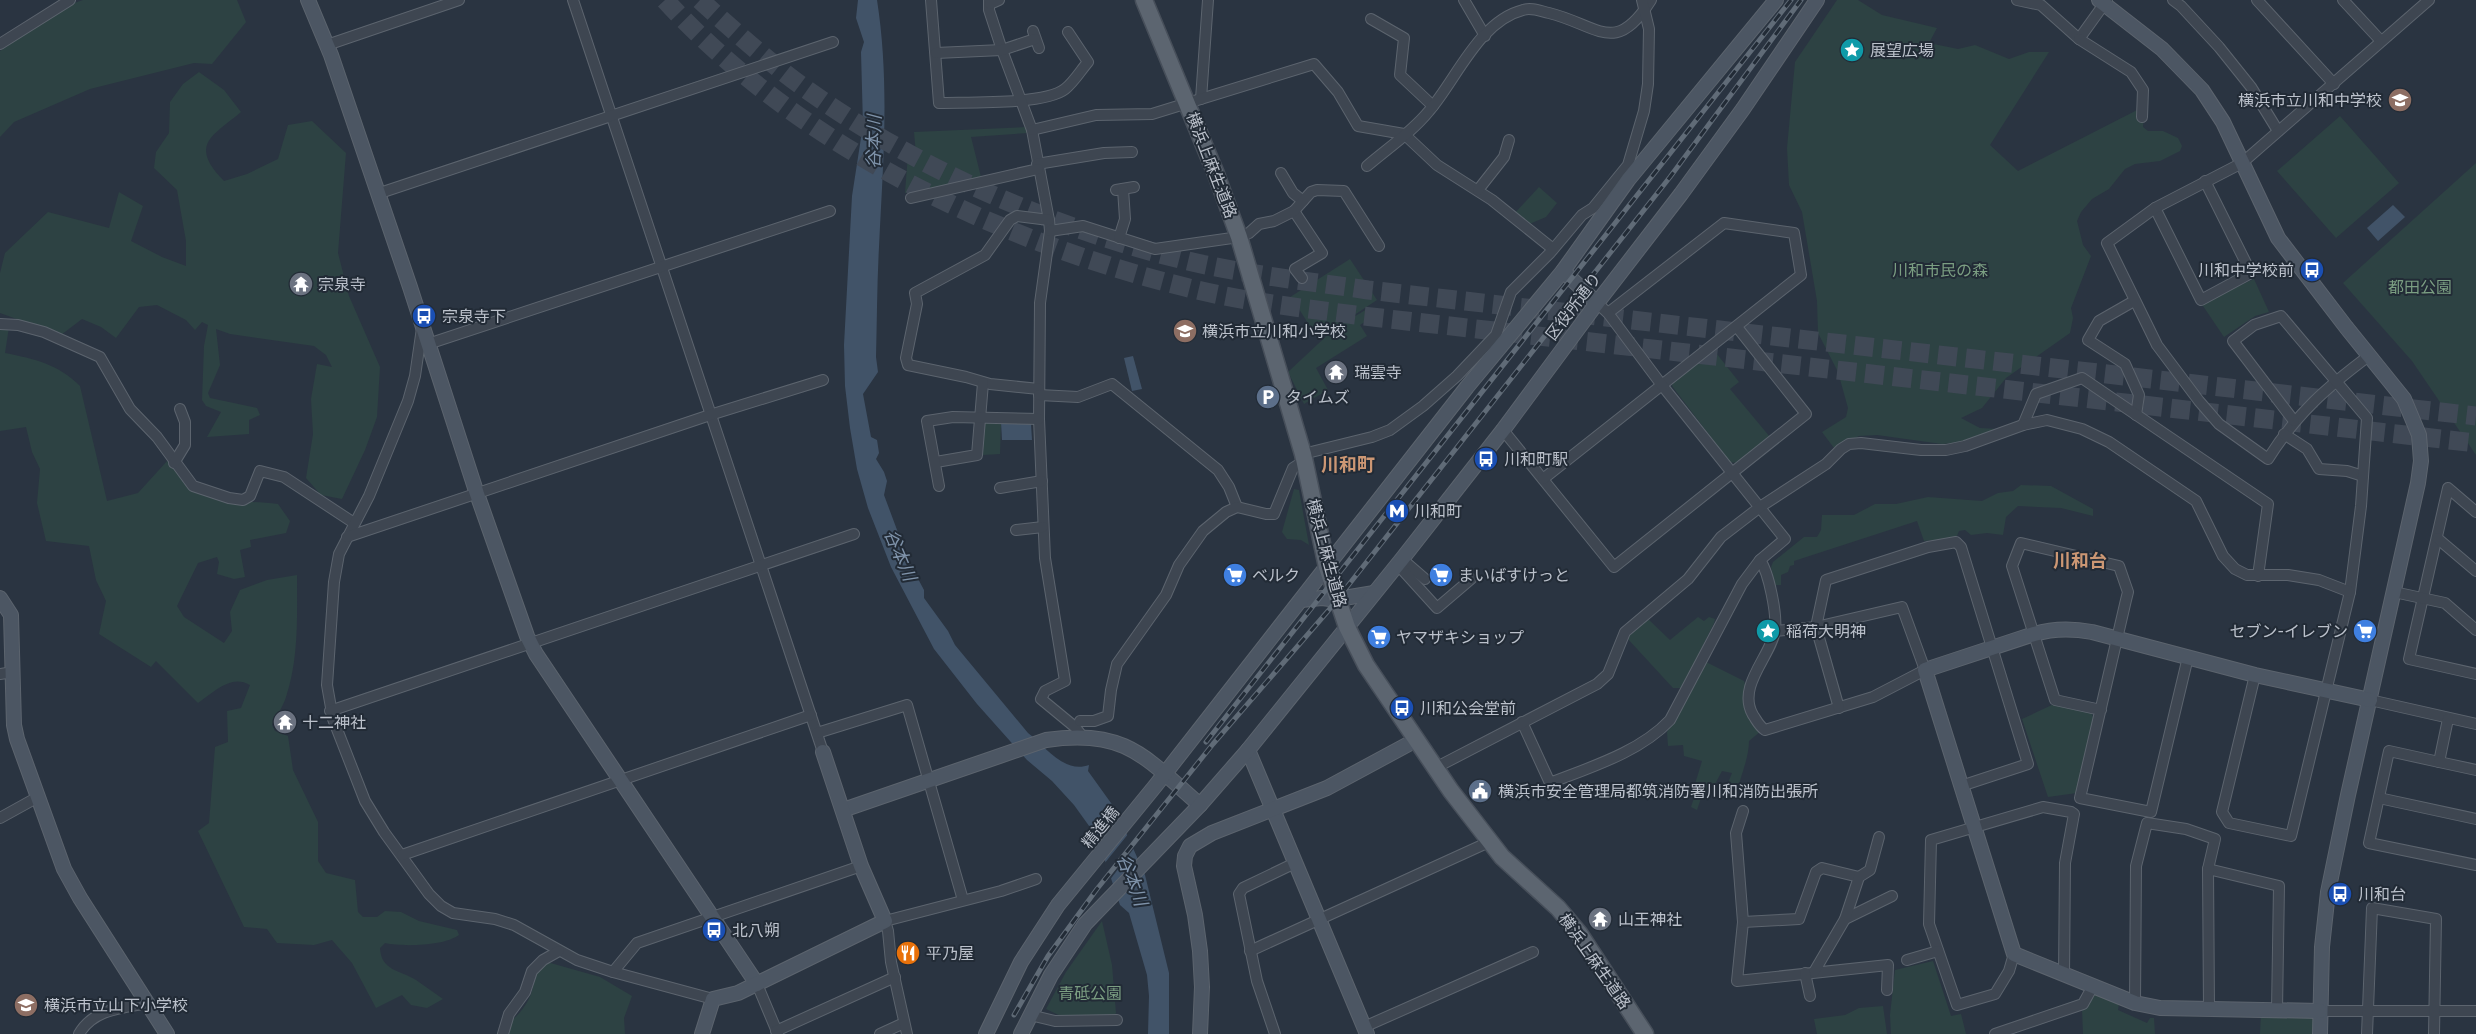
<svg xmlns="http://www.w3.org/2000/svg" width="2476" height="1034" font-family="'Fira Sans','Noto Sans JP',sans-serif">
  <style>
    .green { fill: #2d4243 }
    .water { fill: #415368 }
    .pier { fill: #2a3441 }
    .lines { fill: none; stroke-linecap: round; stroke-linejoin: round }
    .highway-tunnel { stroke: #404956; stroke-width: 19; stroke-dasharray: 19 9; stroke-linecap: butt }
    .street-casing { stroke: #5c646e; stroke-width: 12 }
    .secondary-casing { stroke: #5c646e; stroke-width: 16 }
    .primary-casing { stroke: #474f5a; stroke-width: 19 }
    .street { stroke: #3e4651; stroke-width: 10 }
    .secondary { stroke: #4c5663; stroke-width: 14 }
    .primary { stroke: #5c6570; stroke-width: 16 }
    .rail-casing { stroke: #606b77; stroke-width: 5 }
    .rail { stroke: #222b36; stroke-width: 3; stroke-dasharray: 9; stroke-linecap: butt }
    .labels { text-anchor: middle; stroke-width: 4; stroke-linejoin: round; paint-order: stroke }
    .poi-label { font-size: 16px; fill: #bbc1cb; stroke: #222b36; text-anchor: start }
    .street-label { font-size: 16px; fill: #bbc1cb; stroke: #222b36 }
    .park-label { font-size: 16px; fill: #7b9e82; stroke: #222b36 }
    .water-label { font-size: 18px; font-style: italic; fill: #7f93aa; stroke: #222b36 }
    .neighbourhood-label { font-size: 18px; font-weight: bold; fill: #cc9774; stroke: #222b36 }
  </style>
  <rect width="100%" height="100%" fill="#2a3441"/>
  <g class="green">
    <polygon points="83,0 237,0 246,22 212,64 194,63 90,89 14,122 0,137 0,51 63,7"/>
    <polygon points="1837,0 1858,0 1882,15 1937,28 1929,43 1958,49 1975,45 2009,59 2029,52 2049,52 1990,145 2018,171 2143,107 2144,112 2143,127 2148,131 2163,131 2178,138 2182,146 2180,151 2160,161 2135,164 2125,169 2109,189 2092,199 2081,212 2077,221 2083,245 2091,256 2071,308 2073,318 2070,333 2006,378 1982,408 1961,418 1980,428 1998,429 1964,442 1942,444 1877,435 1859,436 1834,448 1822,432 1846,417 1848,408 1838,372 1818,333 1817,301 1802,212 1789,185 1787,148 1795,62"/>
    <path d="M199,72L224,90L241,112C211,137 189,145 224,181L247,174L278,159L288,125L312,121L346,153L338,253L349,296L380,367L377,417L365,450L342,499L321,495L306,478L313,434L311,399L317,364L332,367L326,355L314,346L230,334L216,329L220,365L208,393L210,398L257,408L260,415L249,420V434L207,437L221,412L206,406L202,400L204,346L208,325L202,322L195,330L186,320L157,305L139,307L116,338L101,327L82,319L61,335L0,313V273L5,253L48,212L109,228L119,192L143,206L131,241L162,257L186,266V241L177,190L154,168L156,152L169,133L170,102L183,84Z"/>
    <polygon points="2340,116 2399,183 2336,238 2277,171"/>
    <polygon points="1027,127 1028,133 971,137 981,177 914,193 905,193 908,154 916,154 914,132"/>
    <polygon points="2476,163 2476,455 2412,361 2343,283"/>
    <polygon points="1539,187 1557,203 1546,217 1527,225 1513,215"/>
    <polygon points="1350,259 1377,300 1318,339 1299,309 1291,312 1289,307 1292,305 1287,299"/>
    <polygon points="2254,279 2269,312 2255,316 2224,337 2201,303"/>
    <polygon points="1367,309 1372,317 1360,325 1367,336 1316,368 1328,390 1304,404 1288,372 1334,329"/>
    <path d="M0,327H9L5,353C35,359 58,364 80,386L107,501L138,493L168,460C176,469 184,483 194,489C221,505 249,500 278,504L290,521L286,533L250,540L251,547L240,550L245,577L234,579L217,574L219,562L217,557L198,563L177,606L184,617L224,643L232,631L230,612L240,590L267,580L297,575C297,616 299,658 286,697C283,707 276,716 272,725L275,731L288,736L293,770L318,822V861L326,873L355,880L358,912L363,917H377L385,911L401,912L419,921L457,930L459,935C444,946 403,947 385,943L380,948C381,971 400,970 416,980C425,986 434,993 443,999L427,1008L411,1005L402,995L376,1008L352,963L332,940L314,945L277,943L267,929L244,927L198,831L209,823L215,747L228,742L227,711L241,708L250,685C231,674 214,692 198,703L156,661L151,667L99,634L106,601L96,580L89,546L46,541L37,503L40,469L32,452L26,427L0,431Z"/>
    <polygon points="1713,349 1739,382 1730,389 1770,437 1737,463 1730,462 1672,386 1673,381"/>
    <polygon points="988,422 1001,423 1000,454 983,455 984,424"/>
    <polygon points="2021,485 2051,486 2093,509 2093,516 2061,508 2018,506 2006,517 2003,535 1987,533 1971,535 1965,530 1959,531 1956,538 1924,541 1917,521 1794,561 1794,565 1790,566 1788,572 1781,575 1781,585 1775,585 1771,567 1773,562 1804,537 1817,537 1821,530 1822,515 1854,515 1875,504 1896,504 1928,497 1982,501 1998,493 2013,491"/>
    <polygon points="1294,489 1299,490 1309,545 1301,540 1287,539 1282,532"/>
    <polygon points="1698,617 1704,621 1709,617 1715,619 1714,623 1682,688 1673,688 1627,638 1648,619 1670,640"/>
    <path d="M1704,661L1744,681L1761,731L1749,741C1749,760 1739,778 1736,797L1724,793L1732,773L1722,771L1715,784L1710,783L1708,790L1704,789L1697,810L1691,807L1698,786L1695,784L1702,761L1684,756L1683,745L1668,746L1667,732Z"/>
    <polygon points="2054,704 2091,712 2095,722 2077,793 2048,797 2022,719"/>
    <polygon points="1102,921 1112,965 1116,1013 1113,1017 1065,1018 1046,1009 1066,972"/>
    <polygon points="1933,961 1951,1016 1961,1014 1966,1034 1891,1034 1890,1015 1895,970"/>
    <path d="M547,962L600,977L632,996L624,1018L625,1034H496C518,1016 533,1004 535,974Z"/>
    <polygon points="2093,994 2119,1004 2118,1010 2147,1023 2150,1018 2154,1018 2155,1034 2083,1034 2082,1009 2087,1007"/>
    <polygon points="1883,1006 1887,1034 1817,1034 1814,1019 1845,1015 1859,1008"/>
    <polygon points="2261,1013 2317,1014 2317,1034 2260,1034"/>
  </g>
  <g class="water">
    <path d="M858,0H877C890,83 883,164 879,247C877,283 877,320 876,357L878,372L863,394L871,437L877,440L879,453L876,459L884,472L887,481L884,495L909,562L924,590V598L948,631L955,645L1028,733C1045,746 1064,774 1089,765L1088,771L1116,810L1145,875L1169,973V1034H1148L1149,996L1147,975L1129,913L1120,905L1097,837L1074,805L1052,781L1027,760L977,704L934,649L891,567L868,508L857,469L850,428L845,386L844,345L852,196L863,125L861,52L864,42L856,18Z"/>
    <polygon points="2393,205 2405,217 2378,241 2367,228"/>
    <polygon points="1133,356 1142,389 1132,391 1124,358"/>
    <polygon points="1001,422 1031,424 1032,440 1002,440"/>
  </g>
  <g class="pier">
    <polygon points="1120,812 1128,831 1103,861 1096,842"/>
    <polygon points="1129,833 1135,847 1109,881 1104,864"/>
  </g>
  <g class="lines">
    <g class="highway-tunnel">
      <path d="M665,0C798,145 996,241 1185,287C1243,302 1304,308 1363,316L2476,443"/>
      <path d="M700,0C736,33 773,66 813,94C923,172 1058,230 1188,261C1247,275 1308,281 1368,290L2476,416"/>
    </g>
    <g class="street-casing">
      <g id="street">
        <polyline points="573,0 823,752"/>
        <path d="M931,0L939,103C967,102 1045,105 1065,89C1074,82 1081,70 1088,62L1068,32"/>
        <polyline points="989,0 989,10 1002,50 1032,130 1049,220 1050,231 1040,303 1039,419 1045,558 1065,681 1045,691 1041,699 1075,727 1082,736"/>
        <polyline points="1464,0 1485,36"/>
        <polyline points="2017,0 2041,5 2079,39 2107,0"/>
        <polyline points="2173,0 2181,6 2219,47 2251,87 2278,131"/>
        <polyline points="2257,0 2334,84"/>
        <polyline points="2343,0 2381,41"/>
        <polyline points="990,4 999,0"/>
        <polyline points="1371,19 1404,38 1400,75 1433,106"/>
        <polyline points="1033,31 1039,48"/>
        <polyline points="2079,39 2131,72 2143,90 2142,117"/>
        <polyline points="0,44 70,0"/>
        <polyline points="327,45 459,0"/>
        <polyline points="936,53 1002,50 1035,39"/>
        <polyline points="1201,99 1208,0"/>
        <polyline points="1032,130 1096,115 1152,114 1314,64 1338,92 1358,126 1404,134 1437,165 1492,200 1553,249"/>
        <polyline points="1037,164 1104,153 1132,152"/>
        <path d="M1367,166C1388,148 1412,132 1429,111C1456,80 1479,21 1523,10C1531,7 1540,11 1549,13C1598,25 1615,57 1651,0"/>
        <polyline points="1281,173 1293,193 1303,201"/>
        <polyline points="1116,190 1134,187"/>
        <polyline points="1478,190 1504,157 1509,140"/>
        <polyline points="377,194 833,42"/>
        <polyline points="911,198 1038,169"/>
        <polyline points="2155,208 2201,300 2251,273 2205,181"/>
        <polyline points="1294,211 1322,253 1295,269 1302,278"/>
        <polyline points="1050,231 1083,226 1155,249 1239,237 1249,233 1259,224 1274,221 1294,211 1311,192 1317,190 1344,191 1379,246"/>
        <polyline points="1119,238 1125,219 1123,189"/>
        <polyline points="2134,301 2099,321 2088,340 2125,364 2139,395 2136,415"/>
        <polyline points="0,324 18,325 44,332 100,357 130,409 157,437 193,486 229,498 243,500 250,496 260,471 284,477 354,523"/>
        <polyline points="422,328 415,376 408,401 369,496 339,554 334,582 327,685 333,719 365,801 384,832 429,894 441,906 453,913 495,919 514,925 577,960 613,972 713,999"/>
        <polyline points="428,344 830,211"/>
        <path d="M2370,355C2327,387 2297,413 2268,459L2219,424L2199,401L2157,345L2107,243L2155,208L2242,163L2429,0"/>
        <polyline points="1039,389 990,384 966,377 908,365 906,358 917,304 915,293 985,255 1010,220 1017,216 1049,220"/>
        <polyline points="1039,395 1078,397 1112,384 1218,470 1229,487 1237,507"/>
        <polyline points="2023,425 2036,394 2082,378 2268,504 2258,576"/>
        <polyline points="1503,430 1614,567 1806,414 1737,327"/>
        <polyline points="2284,434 2307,449 2319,469 2347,471 2363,476"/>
        <polyline points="1303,454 1372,437 1390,430 1423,406 1457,376 1496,335 1511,292 1550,253 1582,215 1593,208 1628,165 1644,111 1648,84 1649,29 1642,0"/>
        <polyline points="936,462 977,455 983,383"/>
        <polyline points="174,463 185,445 185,422 180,409"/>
        <polyline points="1543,479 1801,275 1794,233 1724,223 1608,313"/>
        <polyline points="939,486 927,421 953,417 1039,419"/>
        <polyline points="1000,488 1042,481"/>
        <polyline points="2476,512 2448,488 2409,659 2476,674"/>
        <polyline points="1016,530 1043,527"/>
        <polyline points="347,537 710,415 823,380"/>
        <polyline points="2437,538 2476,571"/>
        <polyline points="1402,559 1425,579"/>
        <path d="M1760,560C1769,573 1777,614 1775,630C1772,655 1736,686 1753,715C1757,721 1759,726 1765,730L1873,697L1925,670L1902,607L1816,627L1775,631"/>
        <polyline points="1398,565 1437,608 1471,579"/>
        <polyline points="2394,592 2445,603 2476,630"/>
        <polyline points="0,674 13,672"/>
        <polyline points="2255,675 2222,812 2229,823 2291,836 2350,592 2361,506 2367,418 2281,316 2254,325 2233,341 2294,421"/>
        <polyline points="2370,700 2476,724"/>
        <polyline points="1839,708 1816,627 1826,580 1928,547 1956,542 1961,547 2028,764 1961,786"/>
        <polyline points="2101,710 2055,700 2012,566 2021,543 2119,566 2128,592 2126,600 2080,798 2151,812 2188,657"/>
        <polyline points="330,711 854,534"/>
        <polyline points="2448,719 2439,762 2389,751 2369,843 2476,865"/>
        <polyline points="1080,721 1094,721 1108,716 1111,690 1117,664 1166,595 1179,565 1203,531 1226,512 1237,507 1266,514 1274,514 1293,468 1304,461"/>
        <path d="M1522,722L1550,783C1591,767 1640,752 1670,720L1742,584L1760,560L1785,539L1661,384L1608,313L1597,303"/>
        <polyline points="817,733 907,705 963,900"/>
        <polyline points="2439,762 2476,770"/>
        <polyline points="1435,768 1597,684 1608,674 1625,632 1688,579 1721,537 1760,507 1826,464 1841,449 1849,444 1861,443 1921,450 1946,450 1965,446 2023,425 2047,420 2082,429 2109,442 2196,501 2223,556 2235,569 2247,575 2288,575 2319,580 2350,592"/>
        <polyline points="2379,798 2476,819"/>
        <polyline points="1743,811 1736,833 1743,922 1737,981 1888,965 1887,990"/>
        <polyline points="0,818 38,797"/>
        <polyline points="402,855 811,715"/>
        <polyline points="2208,869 2279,886 2277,1010"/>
        <polyline points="1845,919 1892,896"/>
        <polyline points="1743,922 1799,919 1816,872 1822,868 1859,877"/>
        <polyline points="1250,951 1489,842"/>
        <polyline points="2014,954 2009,971 1995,994 1957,1005 1929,924 1931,840 2043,807 2071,812 2074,814 2065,863 2064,975"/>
        <polyline points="1907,960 1938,951"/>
        <polyline points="613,972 637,943 861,866"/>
        <polyline points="1814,972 1845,919 1859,877 1870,870 1879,837"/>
        <polyline points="1805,973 1810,996"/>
        <polyline points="757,984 778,1034"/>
        <polyline points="2135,1003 2136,866 2147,823 2186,829 2215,839 2208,869 2209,1009"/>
        <polyline points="2320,1011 2476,1011"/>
        <polyline points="1030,1015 1055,1021 1117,1020"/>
        <polyline points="1364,1027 1533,952"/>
        <polyline points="776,1031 895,977"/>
        <path d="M79,1034C93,1009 122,1008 148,1003"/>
        <polyline points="503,1034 509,1014 525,992 532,971 543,960 559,951"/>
        <polyline points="880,1034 904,1023"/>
        <polyline points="907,1034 891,962 888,931 885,921 1001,891 1036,879"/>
        <polyline points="1275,1034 1257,981 1239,894 1243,888 1295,863"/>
        <polyline points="1995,1034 2083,1004 2093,986"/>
        <polyline points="2367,1034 2372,908 2436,919 2434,1034"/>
      </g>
    </g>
    <g class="secondary-casing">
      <g id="secondary">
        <polyline points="308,0 331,55 410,287 477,494 527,636 536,654 757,984"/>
        <polyline points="2099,0 2162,49 2202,90 2223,122 2278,238 2346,327 2404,399 2419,435 2421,461 2418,483 2348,795 2328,892 2322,947 2320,1034"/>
        <polyline points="1563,271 1597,303"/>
        <polyline points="0,598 11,615 14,725 17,739 64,869 80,898 167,1034"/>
        <polyline points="1338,599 1374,593"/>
        <polyline points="1301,600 1322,598 1338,600"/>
        <polyline points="1248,750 1367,1034"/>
        <path d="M843,810L1046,740C1125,728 1145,757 1200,805"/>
        <path d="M2320,1011L2160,1008L2135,1003L2014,954L1925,670L2034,634C2054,628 2071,628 2092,632L2255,675L2370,700"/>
        <polyline points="702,1034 713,999 738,993 885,921 861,866 823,752"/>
        <polyline points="986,1034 1021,962 1058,905 1156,785 1467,387 1563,271 1628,180 1776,0"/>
        <polyline points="1021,1034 1051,975 1085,924 1200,805 1248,750 1402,559 1503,430 1597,303 1681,194 1743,109 1817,0"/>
        <polyline points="1200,1034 1202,987 1200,951 1195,915 1184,866 1185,856 1190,846 1212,833 1327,788 1416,740"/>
      </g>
    </g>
    <g class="primary-casing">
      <polyline id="primary" points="1144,0 1216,174 1239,237 1303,454 1327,567 1347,627 1366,665 1451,791 1502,857 1558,908 1579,933 1645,1034"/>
    </g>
    <use href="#street" class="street"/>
    <use href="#secondary" class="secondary"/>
    <use href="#primary" class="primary"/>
    <g class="rail-casing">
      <g id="rail">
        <polyline points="1206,742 1791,0"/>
        <polyline points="1014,1015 1048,956 1097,889 1213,744 1328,611 1670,177 1801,0"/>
      </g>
    </g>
    <use href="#rail" class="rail"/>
  </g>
  <defs>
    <g id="sight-disc" transform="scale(1.25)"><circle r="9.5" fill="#0f9aa8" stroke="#222b36"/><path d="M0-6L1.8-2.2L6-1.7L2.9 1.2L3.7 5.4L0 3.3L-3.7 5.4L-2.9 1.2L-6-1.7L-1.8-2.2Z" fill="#fff"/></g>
    <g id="school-disc" transform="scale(1.25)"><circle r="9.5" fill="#8d6e63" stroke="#222b36"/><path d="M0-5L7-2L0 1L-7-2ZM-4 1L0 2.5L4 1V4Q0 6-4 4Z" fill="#fff"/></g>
    <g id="bus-disc" transform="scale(1.25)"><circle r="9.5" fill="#1a4fb4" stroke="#222b36"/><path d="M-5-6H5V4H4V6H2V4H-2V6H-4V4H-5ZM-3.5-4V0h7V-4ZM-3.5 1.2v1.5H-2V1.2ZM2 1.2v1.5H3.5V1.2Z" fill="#fff"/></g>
    <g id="temple-disc" transform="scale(1.25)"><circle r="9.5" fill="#6b7280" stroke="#222b36"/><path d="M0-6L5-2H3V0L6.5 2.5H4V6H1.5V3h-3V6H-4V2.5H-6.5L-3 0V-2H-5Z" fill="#fff"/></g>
    <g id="parking-disc" transform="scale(1.25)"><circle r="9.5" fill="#5c6f8a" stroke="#222b36"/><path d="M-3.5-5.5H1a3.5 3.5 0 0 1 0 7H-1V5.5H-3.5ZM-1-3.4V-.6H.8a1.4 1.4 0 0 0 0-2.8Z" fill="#fff"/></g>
    <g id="metro-disc" transform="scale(1.25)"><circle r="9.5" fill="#1a4fb4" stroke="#222b36"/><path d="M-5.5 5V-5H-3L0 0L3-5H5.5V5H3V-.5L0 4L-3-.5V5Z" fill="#fff"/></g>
    <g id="supermarket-disc" transform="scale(1.25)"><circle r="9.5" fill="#3f7fe0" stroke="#222b36"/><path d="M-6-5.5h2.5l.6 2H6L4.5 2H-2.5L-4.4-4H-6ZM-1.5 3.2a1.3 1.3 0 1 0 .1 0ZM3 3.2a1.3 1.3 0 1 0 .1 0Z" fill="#fff"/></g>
    <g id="civic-disc" transform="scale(1.25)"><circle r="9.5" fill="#5c6f8a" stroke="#222b36"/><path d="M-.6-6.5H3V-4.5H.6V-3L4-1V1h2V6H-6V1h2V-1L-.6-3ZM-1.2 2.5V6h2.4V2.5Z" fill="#fff"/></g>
    <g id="restaurant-disc" transform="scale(1.25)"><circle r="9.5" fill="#e8710a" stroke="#222b36"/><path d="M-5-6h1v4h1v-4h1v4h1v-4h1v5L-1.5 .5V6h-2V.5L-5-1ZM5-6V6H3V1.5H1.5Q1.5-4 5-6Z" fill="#fff"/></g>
  </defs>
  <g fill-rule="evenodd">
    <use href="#sight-disc" x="1852" y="50"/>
    <use href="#school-disc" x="2400" y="100"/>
    <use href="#bus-disc" x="2312" y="270"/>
    <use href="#temple-disc" x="301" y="284"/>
    <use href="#bus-disc" x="424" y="316"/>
    <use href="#school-disc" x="1185" y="331"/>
    <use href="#temple-disc" x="1336" y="372"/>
    <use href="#parking-disc" x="1268" y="397"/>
    <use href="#bus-disc" x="1486" y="459"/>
    <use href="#metro-disc" x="1397" y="511"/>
    <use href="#supermarket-disc" x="1235" y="575"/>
    <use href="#supermarket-disc" x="1441" y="575"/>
    <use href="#sight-disc" x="1768" y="631"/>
    <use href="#supermarket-disc" x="2365" y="631"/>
    <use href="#supermarket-disc" x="1379" y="637"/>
    <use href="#bus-disc" x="1402" y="708"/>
    <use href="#temple-disc" x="285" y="722"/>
    <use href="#civic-disc" x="1480" y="791"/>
    <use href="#bus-disc" x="2340" y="894"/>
    <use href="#temple-disc" x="1600" y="919"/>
    <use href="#bus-disc" x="714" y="930"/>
    <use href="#restaurant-disc" x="908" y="953"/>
    <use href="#school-disc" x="26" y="1005"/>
  </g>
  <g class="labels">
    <g class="poi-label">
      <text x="1870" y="56">展望広場</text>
      <text x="2382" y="106" text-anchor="end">横浜市立川和中学校</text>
      <text x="2294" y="276" text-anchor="end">川和中学校前</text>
      <text x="318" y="290">宗泉寺</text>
      <text x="442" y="322">宗泉寺下</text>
      <text x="1202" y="337">横浜市立川和小学校</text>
      <text x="1354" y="378">瑞雲寺</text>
      <text x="1286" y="403">タイムズ</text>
      <text x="1504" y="465">川和町駅</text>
      <text x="1414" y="517">川和町</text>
      <text x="1252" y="581">ベルク</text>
      <text x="1458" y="581">まいばすけっと</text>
      <text x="1786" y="637">稲荷大明神</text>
      <text x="2348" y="637" text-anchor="end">セブン-イレブン</text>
      <text x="1396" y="643">ヤマザキショップ</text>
      <text x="1420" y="714">川和公会堂前</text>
      <text x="302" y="728">十二神社</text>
      <text x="1498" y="797">横浜市安全管理局都筑消防署川和消防出張所</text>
      <text x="2358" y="900">川和台</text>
      <text x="1618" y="925">山王神社</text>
      <text x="732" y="936">北八朔</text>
      <text x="926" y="959">平乃屋</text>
      <text x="44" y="1011">横浜市立山下小学校</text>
    </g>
    <g class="street-label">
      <text transform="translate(1212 165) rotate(69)" y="6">横浜上麻生道路</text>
      <text transform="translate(1573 306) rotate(-53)" y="6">区役所通り</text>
      <text transform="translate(1327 553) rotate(75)" y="6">横浜上麻生道路</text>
      <text transform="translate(1100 827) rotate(-51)" y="6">精進橋</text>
      <text transform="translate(1595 961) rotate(55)" y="6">横浜上麻生道路</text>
    </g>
    <g class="park-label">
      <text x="1940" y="276">川和市民の森</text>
      <text x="2420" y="293">都田公園</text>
      <text x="1090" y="999">青砥公園</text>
    </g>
    <g class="water-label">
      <text transform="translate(874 142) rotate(-89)" y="6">谷本川</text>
      <text transform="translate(900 555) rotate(67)" y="6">谷本川</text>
      <text transform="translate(1132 880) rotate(69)" y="6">谷本川</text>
    </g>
    <g class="neighbourhood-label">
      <text x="1348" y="471">川和町</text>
      <text x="2080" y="567">川和台</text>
    </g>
  </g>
</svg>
